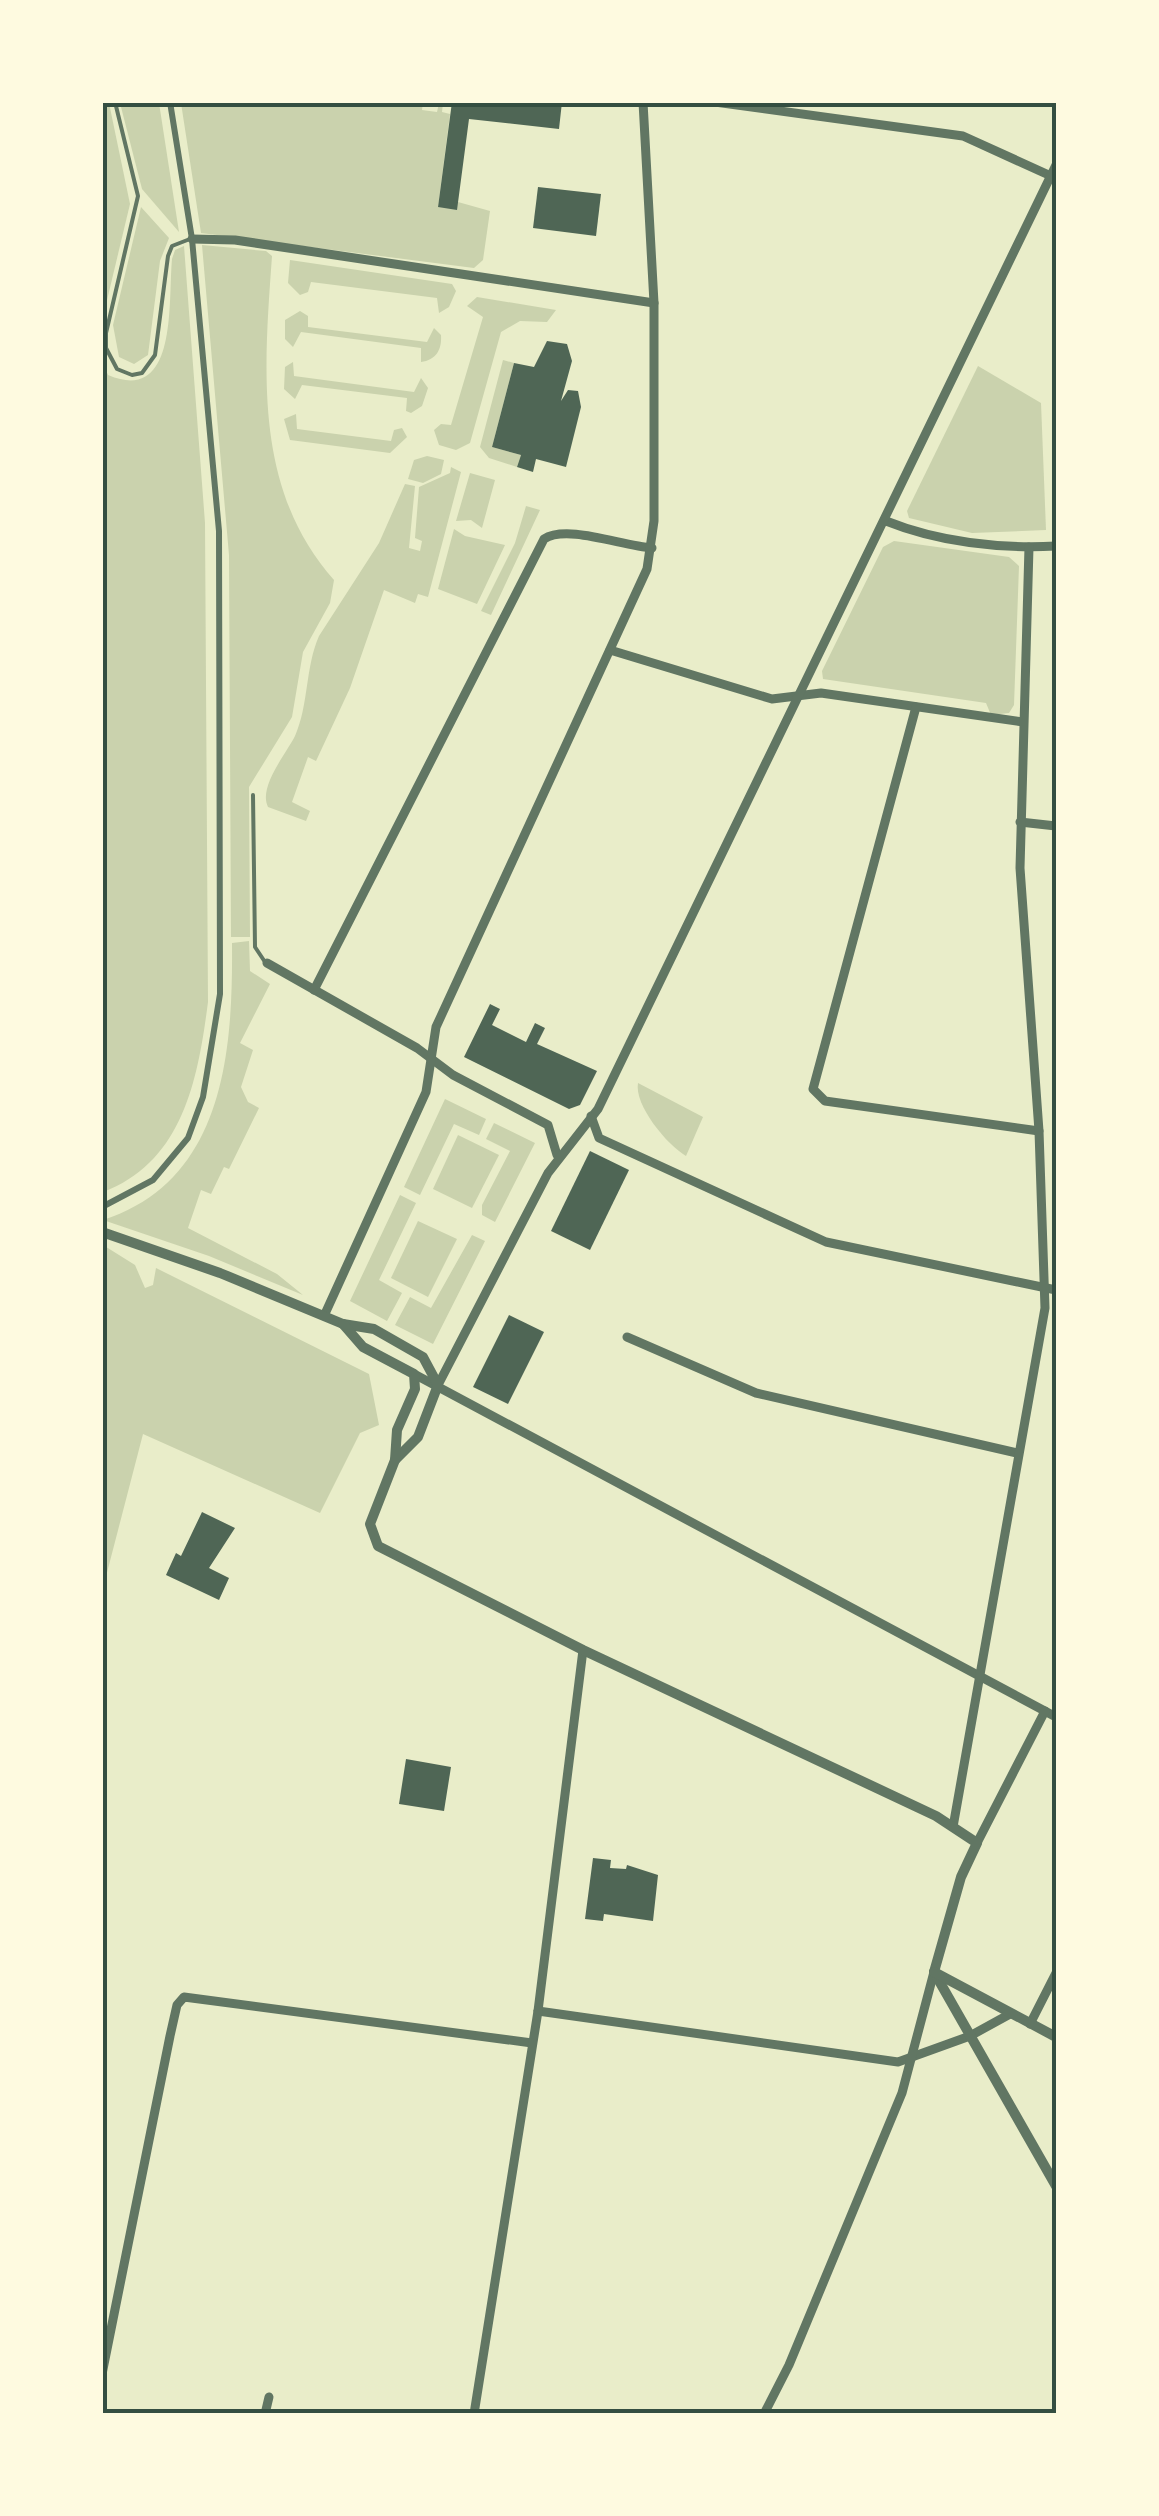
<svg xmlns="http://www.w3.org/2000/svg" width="1159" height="2516" font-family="Helvetica,sans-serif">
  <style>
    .green { fill: #cad2ad }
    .building { fill: #4f6655 }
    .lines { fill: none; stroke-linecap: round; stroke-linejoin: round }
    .service { stroke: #617663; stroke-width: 4 }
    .pedestrian { stroke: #617663; stroke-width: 6 }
    .minor { stroke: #617663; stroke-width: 9 }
    .tertiary { stroke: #617663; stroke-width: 10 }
    .neatline { fill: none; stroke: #344e41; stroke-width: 4 }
  </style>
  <rect width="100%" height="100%" fill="#e9edc9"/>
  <g class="green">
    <polygon points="423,102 422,110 437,112 439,103 443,103 442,112 450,114 438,207 458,202 490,211 483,260 474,268 201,233 181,103"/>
    <polygon points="109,103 130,204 103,317 102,103"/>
    <polygon points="120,103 159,103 179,232 142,189"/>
    <polygon points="141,207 169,238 160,261 148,355 134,364 119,357 113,325"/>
    <path d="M202,245L266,251L272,256C264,369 253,489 334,580L330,603L303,652L292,717L249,787L250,937H231L229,555Z"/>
    <path d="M184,246L205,523L208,1002C198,1079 183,1162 103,1192V363L108,375C178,405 168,303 172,259L175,250Z"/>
    <polygon points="290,260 452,284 456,291 449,307 439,313 437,298 311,282 308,292 300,295 288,283"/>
    <polygon points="477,297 556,310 547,322 520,321 501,332 470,443 456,450 439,445 434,430 441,424 451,425 483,317 467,306"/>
    <path d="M300,311L308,316V327L427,342L434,328L441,335C442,350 436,360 421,362V348L301,332L293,347L285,339V320Z"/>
    <polygon points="503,360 514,363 492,447 521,455 517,467 489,458 480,447"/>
    <polygon points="293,362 294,376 414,392 421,378 428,388 422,406 411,413 406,411 407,398 302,385 295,399 284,389 285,367"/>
    <polygon points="978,366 1041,403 1046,530 972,533 909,518 907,511"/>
    <polygon points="296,414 297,429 391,441 394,430 402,428 407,437 390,453 290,440 284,419"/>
    <polygon points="427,456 444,460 441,474 423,483 408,479 414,460"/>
    <path d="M451,467L461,472L428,597L418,594L415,603L384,590L350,688L316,761L308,757L292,802L310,811L306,821L268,807C258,787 286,754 295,736C309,704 305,668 319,636L379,543L405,484L415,486L409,548L420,551L422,541L415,538L419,487L450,473Z"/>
    <polygon points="470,473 495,480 482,528 471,520 456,521"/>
    <polygon points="526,506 540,510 491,615 481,611 515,543"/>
    <polygon points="454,529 465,536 505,545 477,604 438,589"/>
    <polygon points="894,541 1009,557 1019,566 1014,705 1009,713 991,715 986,703 823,679 822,671 883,547"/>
    <path d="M249,941L250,971L270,984L240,1043L253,1050L241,1087L248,1102L259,1108L229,1169L224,1167L211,1194L201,1190L188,1228L277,1274L303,1295L209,1256L103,1220C224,1181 233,1053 232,943Z"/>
    <path d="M638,1083L703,1117L686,1156C667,1145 634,1105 638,1083Z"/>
    <polygon points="445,1099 486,1119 479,1135 454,1124 420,1195 404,1187"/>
    <polygon points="494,1123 535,1143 495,1222 482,1215 482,1205 510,1151 486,1139"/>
    <polygon points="458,1135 499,1155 472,1208 433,1189"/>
    <polygon points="400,1195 416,1203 379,1280 402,1293 387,1321 350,1301"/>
    <polygon points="418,1221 457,1239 428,1297 391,1278"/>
    <polygon points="472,1235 485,1241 433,1344 395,1325 410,1297 431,1308"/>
    <polygon points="103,1245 135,1265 145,1288 153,1285 156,1268 369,1374 379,1425 360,1433 320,1513 143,1434 103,1588"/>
  </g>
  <g class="building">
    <polygon points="452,102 562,102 559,129 469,119 457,210 438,207"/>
    <polygon points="538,187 601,194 596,236 533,228"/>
    <polygon points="547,341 567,344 572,361 561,401 568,390 578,391 581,407 566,467 536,459 533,472 517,467 521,455 492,447 514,363 534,367"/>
    <polygon points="490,1004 500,1009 492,1025 526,1042 535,1023 545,1028 537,1044 597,1071 580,1105 569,1109 464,1057"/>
    <polygon points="590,1151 629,1170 590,1250 551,1231"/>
    <polygon points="509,1315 544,1332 508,1404 473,1387"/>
    <polygon points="202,1512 235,1528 209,1568 229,1578 219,1600 166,1575 176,1553 181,1556"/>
    <polygon points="406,1759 451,1767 444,1811 399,1804"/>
    <polygon points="593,1858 611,1860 610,1868 626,1869 627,1865 658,1875 653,1921 604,1914 603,1921 585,1919"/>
  </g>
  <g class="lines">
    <g class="service">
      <polyline points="115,102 138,196 106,333 106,348 117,369 132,375 142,373 155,355 168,256 172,246 190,239"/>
      <polyline points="253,795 255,947 265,962"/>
    </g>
    <polyline class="pedestrian" points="102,1207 153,1180 188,1138 203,1097 220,994 219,531 192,239 170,102"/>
    <g class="minor">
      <polyline points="715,102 963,136 1051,176"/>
      <polyline points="192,239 235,240 654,303"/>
      <path d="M886,521C938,542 1000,549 1056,546"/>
      <polyline points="610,650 772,699 821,693 1023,722"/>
      <polyline points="916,707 813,1089 825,1101 1039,1131"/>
      <polyline points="1020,822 1056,826"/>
      <polyline points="267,963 417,1048 453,1075 548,1125 557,1155"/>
      <path d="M314,990L544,539C567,524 622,546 652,548"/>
      <polyline points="591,1116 599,1138 826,1242 1056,1290"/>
      <polyline points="324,1316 426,1092 436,1027 647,569 654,521 654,303 643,102"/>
      <polyline points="627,1337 756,1393 1017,1453"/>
      <polyline points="414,1374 1056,1717"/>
      <polyline points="438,1385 548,1173 598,1109 1056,165"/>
      <polyline points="953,1827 1045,1308 1039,1131 1020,868 1029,547"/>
      <polyline points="977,1843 1045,1711"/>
      <polyline points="538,2011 898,2062 970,2036 1010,2014"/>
      <polyline points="1030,2024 1056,1973"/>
      <polyline points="102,2374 170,2036 177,2005 184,1997 532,2043"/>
      <polyline points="265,2414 269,2397"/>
      <polyline points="474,2414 538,2011 583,1650"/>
      <polyline points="764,2414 789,2365 902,2093 934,1972"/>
    </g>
    <g class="tertiary">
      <polyline points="102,1232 220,1273 343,1324 374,1329 423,1357 438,1385 418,1437 395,1460"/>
      <polyline points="343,1324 363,1347 414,1374 415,1389 397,1430 395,1460 370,1524 378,1546 583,1650 936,1816 977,1843 961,1877 934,1972"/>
      <polyline points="934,1972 1056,2186"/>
      <polyline points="934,1972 1056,2037"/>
    </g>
  </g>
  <rect width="1159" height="2516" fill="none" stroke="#fefae0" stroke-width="210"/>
  <rect x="105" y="105" width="949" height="2306" class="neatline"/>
</svg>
